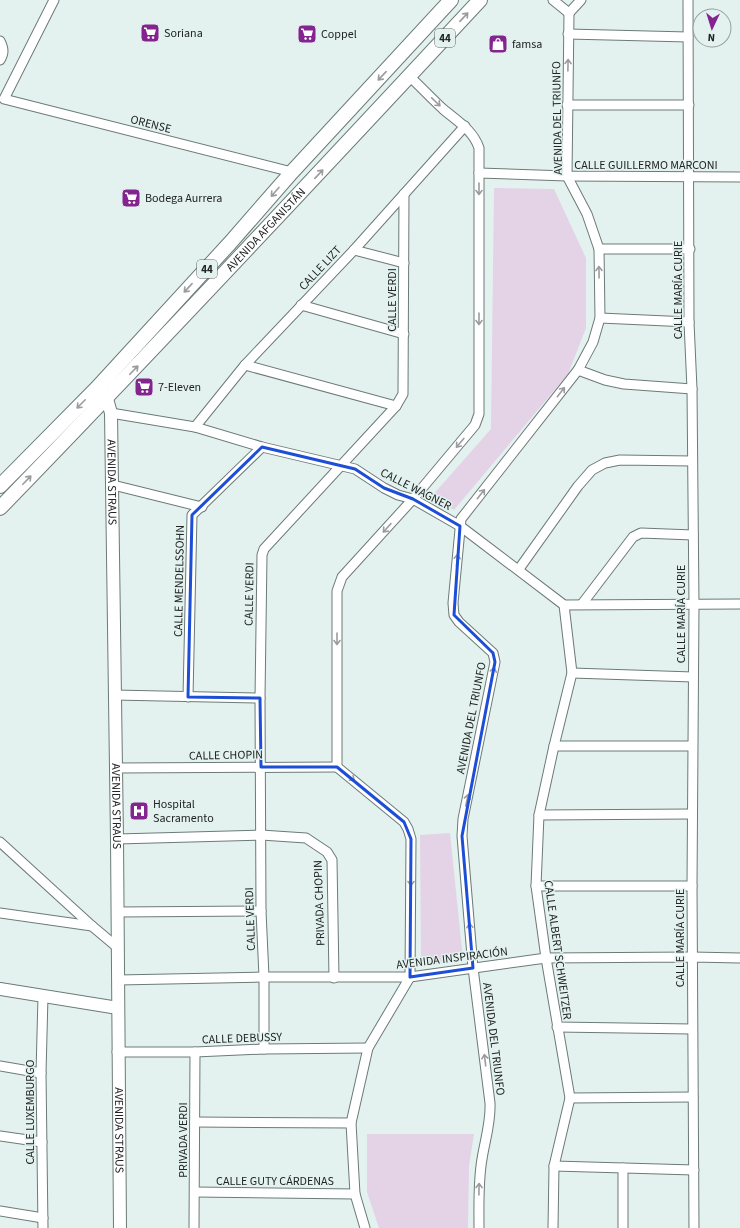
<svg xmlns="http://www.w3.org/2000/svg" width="740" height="1228" font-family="'Source Sans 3',sans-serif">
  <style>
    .green { fill: #e4d2e6 }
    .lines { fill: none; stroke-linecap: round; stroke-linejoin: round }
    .street-casing { stroke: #6c7a78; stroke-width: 11 }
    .secondary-casing { stroke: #6c7a78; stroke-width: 14 }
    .primary-casing { stroke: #6c7a78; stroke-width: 16 }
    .street { stroke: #fff; stroke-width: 9 }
    .secondary { stroke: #fff; stroke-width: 12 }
    .primary { stroke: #fff; stroke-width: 14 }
    .oneway { stroke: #9b9d9c }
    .marked { fill: none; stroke: #1d4ed8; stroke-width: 3; stroke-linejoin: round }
    .labels { text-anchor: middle; stroke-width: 3; stroke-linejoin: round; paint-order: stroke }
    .shield { fill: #e3f2ef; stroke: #5a6261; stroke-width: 1 }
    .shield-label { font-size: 11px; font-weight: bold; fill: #202524 }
    .poi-label { font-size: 12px; fill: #202524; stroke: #e3f2ef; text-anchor: start }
    .street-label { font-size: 12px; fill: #202524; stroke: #e3f2ef }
  </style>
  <rect width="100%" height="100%" fill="#e3f2ef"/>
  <g class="green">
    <polygon points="494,188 554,189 586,258 586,328 568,374 454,510 431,497 491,429"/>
    <polygon points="450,833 463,960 421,967 420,835"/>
    <polygon points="367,1134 474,1134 469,1166 468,1228 379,1228 367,1192"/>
  </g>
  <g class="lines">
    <g class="street-casing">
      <g id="street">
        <polyline points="54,0 4,99 292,172"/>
        <polyline points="553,0 569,13"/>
        <polyline points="688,0 689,322 692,389 694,605 692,886 694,1228"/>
        <polyline points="569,13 581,0"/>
        <polyline points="568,34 688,37"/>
        <path d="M0,41C4,49 4,53 0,60"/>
        <polyline points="567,105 689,105"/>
        <polyline points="479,173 567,176 740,177"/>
        <polyline points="599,249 690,249"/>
        <polyline points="354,250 404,263"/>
        <polyline points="301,305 404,334"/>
        <polyline points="600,318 689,322"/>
        <polyline points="245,365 396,406"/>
        <polyline points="578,370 605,380 624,384 692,389"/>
        <polyline points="111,413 195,427 262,447 355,469 384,488 398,495 413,499 460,526 564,605 740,604"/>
        <polyline points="195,427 245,365 354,250 465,126"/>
        <polyline points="113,485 202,507"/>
        <polyline points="519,569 578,486 592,470 605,463 620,460 692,461"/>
        <polyline points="582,604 633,537 641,533 693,535"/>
        <polyline points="572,673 693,677"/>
        <polyline points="114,695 260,698"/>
        <polyline points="188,697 192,515 262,447"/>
        <polyline points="554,746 692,746"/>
        <polyline points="116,768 337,767"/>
        <polyline points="539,815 692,814"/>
        <polyline points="117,839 261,835 306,838 327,852 332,860 334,978"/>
        <polyline points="0,842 92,926 117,947"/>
        <polyline points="536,886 692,886"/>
        <polyline points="117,912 261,911"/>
        <polyline points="0,913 92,926"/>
        <polyline points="118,980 264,977 410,977 546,958 692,957 740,958"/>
        <polyline points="43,996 41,1073 43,1228"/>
        <polyline points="557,1027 692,1029"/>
        <polyline points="264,1049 264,977 261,911 260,698 262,555 264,549 396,406 403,394 404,194"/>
        <polyline points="117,1052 195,1052 264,1049 368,1048"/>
        <polyline points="0,1066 41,1073"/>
        <polyline points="570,1098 693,1097"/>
        <polyline points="195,1122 351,1123"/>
        <polyline points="0,1136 42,1142"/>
        <polyline points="554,1166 694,1170"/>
        <polyline points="195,1192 355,1194"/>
        <polyline points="0,1211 43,1218"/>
        <polyline points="194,1228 195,1052"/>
        <path d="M365,1228L355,1194L351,1123L368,1048L410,977L411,839L408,829L404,822L337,767V591L342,577L413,499L475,425L479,414V148C473,130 457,121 443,109C432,99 421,87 409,76"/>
        <path d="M479,1228C479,1205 478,1182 482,1159C485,1140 491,1122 490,1103L473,968L462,836L463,819L495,662L493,653L459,622L454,615L453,603L461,519L578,370L593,342L600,318L599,249L587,214L567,176L569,13"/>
        <polyline points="553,1228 554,1166 570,1098 546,958 536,886 539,815 554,746 572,673 564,605"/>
        <polyline points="623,1228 623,1168"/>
      </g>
    </g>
    <g class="secondary-casing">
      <g id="secondary">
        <path id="s1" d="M101,392L107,399L111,413L117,839L120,1228"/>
        <polyline points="0,989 118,1008"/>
      </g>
    </g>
    <g class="primary-casing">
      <g id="primary">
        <polyline points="0,486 97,388 230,243 292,172 451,0"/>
        <path id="s2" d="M0,508C162,341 321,171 480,0"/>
      </g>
    </g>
    <use href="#street" class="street"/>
    <use href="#secondary" class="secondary"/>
    <use href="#primary" class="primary"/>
  </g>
  <defs><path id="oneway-shaft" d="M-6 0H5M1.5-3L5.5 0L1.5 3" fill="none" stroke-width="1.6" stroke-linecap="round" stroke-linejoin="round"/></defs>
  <g class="oneway">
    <use href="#oneway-shaft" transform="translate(464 17) rotate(-47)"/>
    <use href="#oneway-shaft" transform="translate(568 65) rotate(-89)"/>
    <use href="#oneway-shaft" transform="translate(382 76) rotate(133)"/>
    <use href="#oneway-shaft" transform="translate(436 102) rotate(44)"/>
    <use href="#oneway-shaft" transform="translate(319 174) rotate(-47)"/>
    <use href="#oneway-shaft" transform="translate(479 189) rotate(90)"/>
    <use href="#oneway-shaft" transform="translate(275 192) rotate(131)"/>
    <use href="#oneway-shaft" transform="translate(599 272) rotate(-91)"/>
    <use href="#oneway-shaft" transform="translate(188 288) rotate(133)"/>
    <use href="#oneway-shaft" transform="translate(479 319) rotate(90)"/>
    <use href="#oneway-shaft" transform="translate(134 370) rotate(-46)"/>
    <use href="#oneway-shaft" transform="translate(561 392) rotate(-52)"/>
    <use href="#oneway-shaft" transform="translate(81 404) rotate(135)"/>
    <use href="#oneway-shaft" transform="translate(460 443) rotate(130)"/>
    <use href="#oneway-shaft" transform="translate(27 480) rotate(-46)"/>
    <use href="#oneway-shaft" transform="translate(481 494) rotate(-52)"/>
    <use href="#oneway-shaft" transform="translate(387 528) rotate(132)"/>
    <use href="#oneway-shaft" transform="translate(457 560) rotate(-85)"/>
    <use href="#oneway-shaft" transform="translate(337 639) rotate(90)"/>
    <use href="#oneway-shaft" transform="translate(493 673) rotate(-78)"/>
    <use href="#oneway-shaft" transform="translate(350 777) rotate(39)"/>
    <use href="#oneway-shaft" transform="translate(467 800) rotate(-78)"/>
    <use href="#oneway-shaft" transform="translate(411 880) rotate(90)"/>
    <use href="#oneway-shaft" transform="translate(470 929) rotate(-95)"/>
    <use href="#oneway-shaft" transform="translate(485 1060) rotate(-97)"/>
    <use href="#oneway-shaft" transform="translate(479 1189) rotate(-89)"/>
  </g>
  <path class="marked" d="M262,447L355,469L384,488L413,499L460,526L454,615L493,653L495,662L462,836L473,968L410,977L411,839L404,822L337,767H261L260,698L188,697L192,515Z"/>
  <defs>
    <g id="supermarket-square" transform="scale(1)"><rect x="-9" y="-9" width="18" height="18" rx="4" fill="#83248f" stroke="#e3f2ef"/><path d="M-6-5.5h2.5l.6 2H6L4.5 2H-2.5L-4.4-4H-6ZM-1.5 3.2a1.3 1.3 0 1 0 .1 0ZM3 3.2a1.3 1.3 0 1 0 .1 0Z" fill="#fff"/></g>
    <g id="shop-square" transform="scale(1)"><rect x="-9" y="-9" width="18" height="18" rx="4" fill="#83248f" stroke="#e3f2ef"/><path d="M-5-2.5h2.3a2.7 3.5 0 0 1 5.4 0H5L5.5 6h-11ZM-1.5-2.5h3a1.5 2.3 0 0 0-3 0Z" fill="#fff"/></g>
    <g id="hospital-square" transform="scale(1)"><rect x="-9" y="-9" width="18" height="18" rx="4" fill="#83248f" stroke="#e3f2ef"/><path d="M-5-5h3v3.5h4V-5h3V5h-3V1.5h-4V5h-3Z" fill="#fff"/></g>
  </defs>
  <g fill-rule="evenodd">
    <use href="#supermarket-square" x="150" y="33"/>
    <use href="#supermarket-square" x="307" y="34"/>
    <use href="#shop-square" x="498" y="44"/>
    <use href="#supermarket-square" x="131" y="198"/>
    <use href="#supermarket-square" x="144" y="387"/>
    <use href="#hospital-square" x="139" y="811"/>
  </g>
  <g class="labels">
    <g class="shield">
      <rect x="435" y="29" width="20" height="18" rx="3"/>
      <rect x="197" y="260" width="20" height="18" rx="3"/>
    </g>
    <g class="shield-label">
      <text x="445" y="42">44</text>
      <text x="207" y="273">44</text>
    </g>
    <g class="poi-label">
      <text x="164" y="37">Soriana</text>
      <text x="321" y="38">Coppel</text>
      <text x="512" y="48">famsa</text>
      <text x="145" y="202">Bodega Aurrera</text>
      <text x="158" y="391">7-Eleven</text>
      <text x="153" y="808">Hospital<tspan x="153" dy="14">Sacramento</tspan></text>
    </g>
    <g class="street-label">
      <text transform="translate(557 118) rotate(-91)" y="4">AVENIDA DEL TRIUNFO</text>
      <text transform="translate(151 124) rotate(14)" y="4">ORENSE</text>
      <text x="646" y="169">CALLE GUILLERMO MARCONI</text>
      <text dy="4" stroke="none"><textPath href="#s2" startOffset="385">AVENIDA AFGANISTÁN</textPath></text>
      <text transform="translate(320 268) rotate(-47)" y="4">CALLE LIZT</text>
      <text transform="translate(678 290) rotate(-90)" y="4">CALLE MARÍA CURIE</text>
      <text transform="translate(392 300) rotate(-90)" y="4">CALLE VERDI</text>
      <text dy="4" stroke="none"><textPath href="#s1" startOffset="93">AVENIDA STRAUS</textPath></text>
      <text transform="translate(416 489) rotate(27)" y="4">CALLE WAGNER</text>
      <text transform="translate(179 581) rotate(-89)" y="4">CALLE MENDELSSOHN</text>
      <text transform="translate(249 594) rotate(-89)" y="4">CALLE VERDI</text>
      <text transform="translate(681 614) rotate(-90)" y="4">CALLE MARÍA CURIE</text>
      <text transform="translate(471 718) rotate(-79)" y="4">AVENIDA DEL TRIUNFO</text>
      <text transform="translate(226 755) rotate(-1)" y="4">CALLE CHOPIN</text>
      <text dy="4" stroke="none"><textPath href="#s1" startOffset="417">AVENIDA STRAUS</textPath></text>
      <text transform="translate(319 903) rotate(-92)" y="4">PRIVADA CHOPIN</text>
      <text transform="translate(250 919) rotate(-92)" y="4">CALLE VERDI</text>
      <text transform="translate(680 938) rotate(-90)" y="4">CALLE MARÍA CURIE</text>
      <text transform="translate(558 950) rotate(82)" y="4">CALLE ALBERT SCHWEITZER</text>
      <text transform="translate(452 958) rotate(-7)" y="4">AVENIDA INSPIRACIÓN</text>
      <text transform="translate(242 1038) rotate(-2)" y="4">CALLE DEBUSSY</text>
      <text transform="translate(494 1039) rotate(83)" y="4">AVENIDA DEL TRIUNFO</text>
      <text transform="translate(30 1112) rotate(-90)" y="4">CALLE LUXEMBURGO</text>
      <text dy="4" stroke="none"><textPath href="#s1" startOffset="741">AVENIDA STRAUS</textPath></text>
      <text transform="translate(183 1140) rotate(-90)" y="4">PRIVADA VERDI</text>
      <text x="275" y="1185">CALLE GUTY CÁRDENAS</text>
    </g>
  </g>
  <g transform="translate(712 28) rotate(184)"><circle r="19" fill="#e3f2ef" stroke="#95a09e"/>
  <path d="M0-3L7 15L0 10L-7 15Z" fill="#83248f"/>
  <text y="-6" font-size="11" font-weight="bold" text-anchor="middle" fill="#202524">N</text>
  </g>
</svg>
